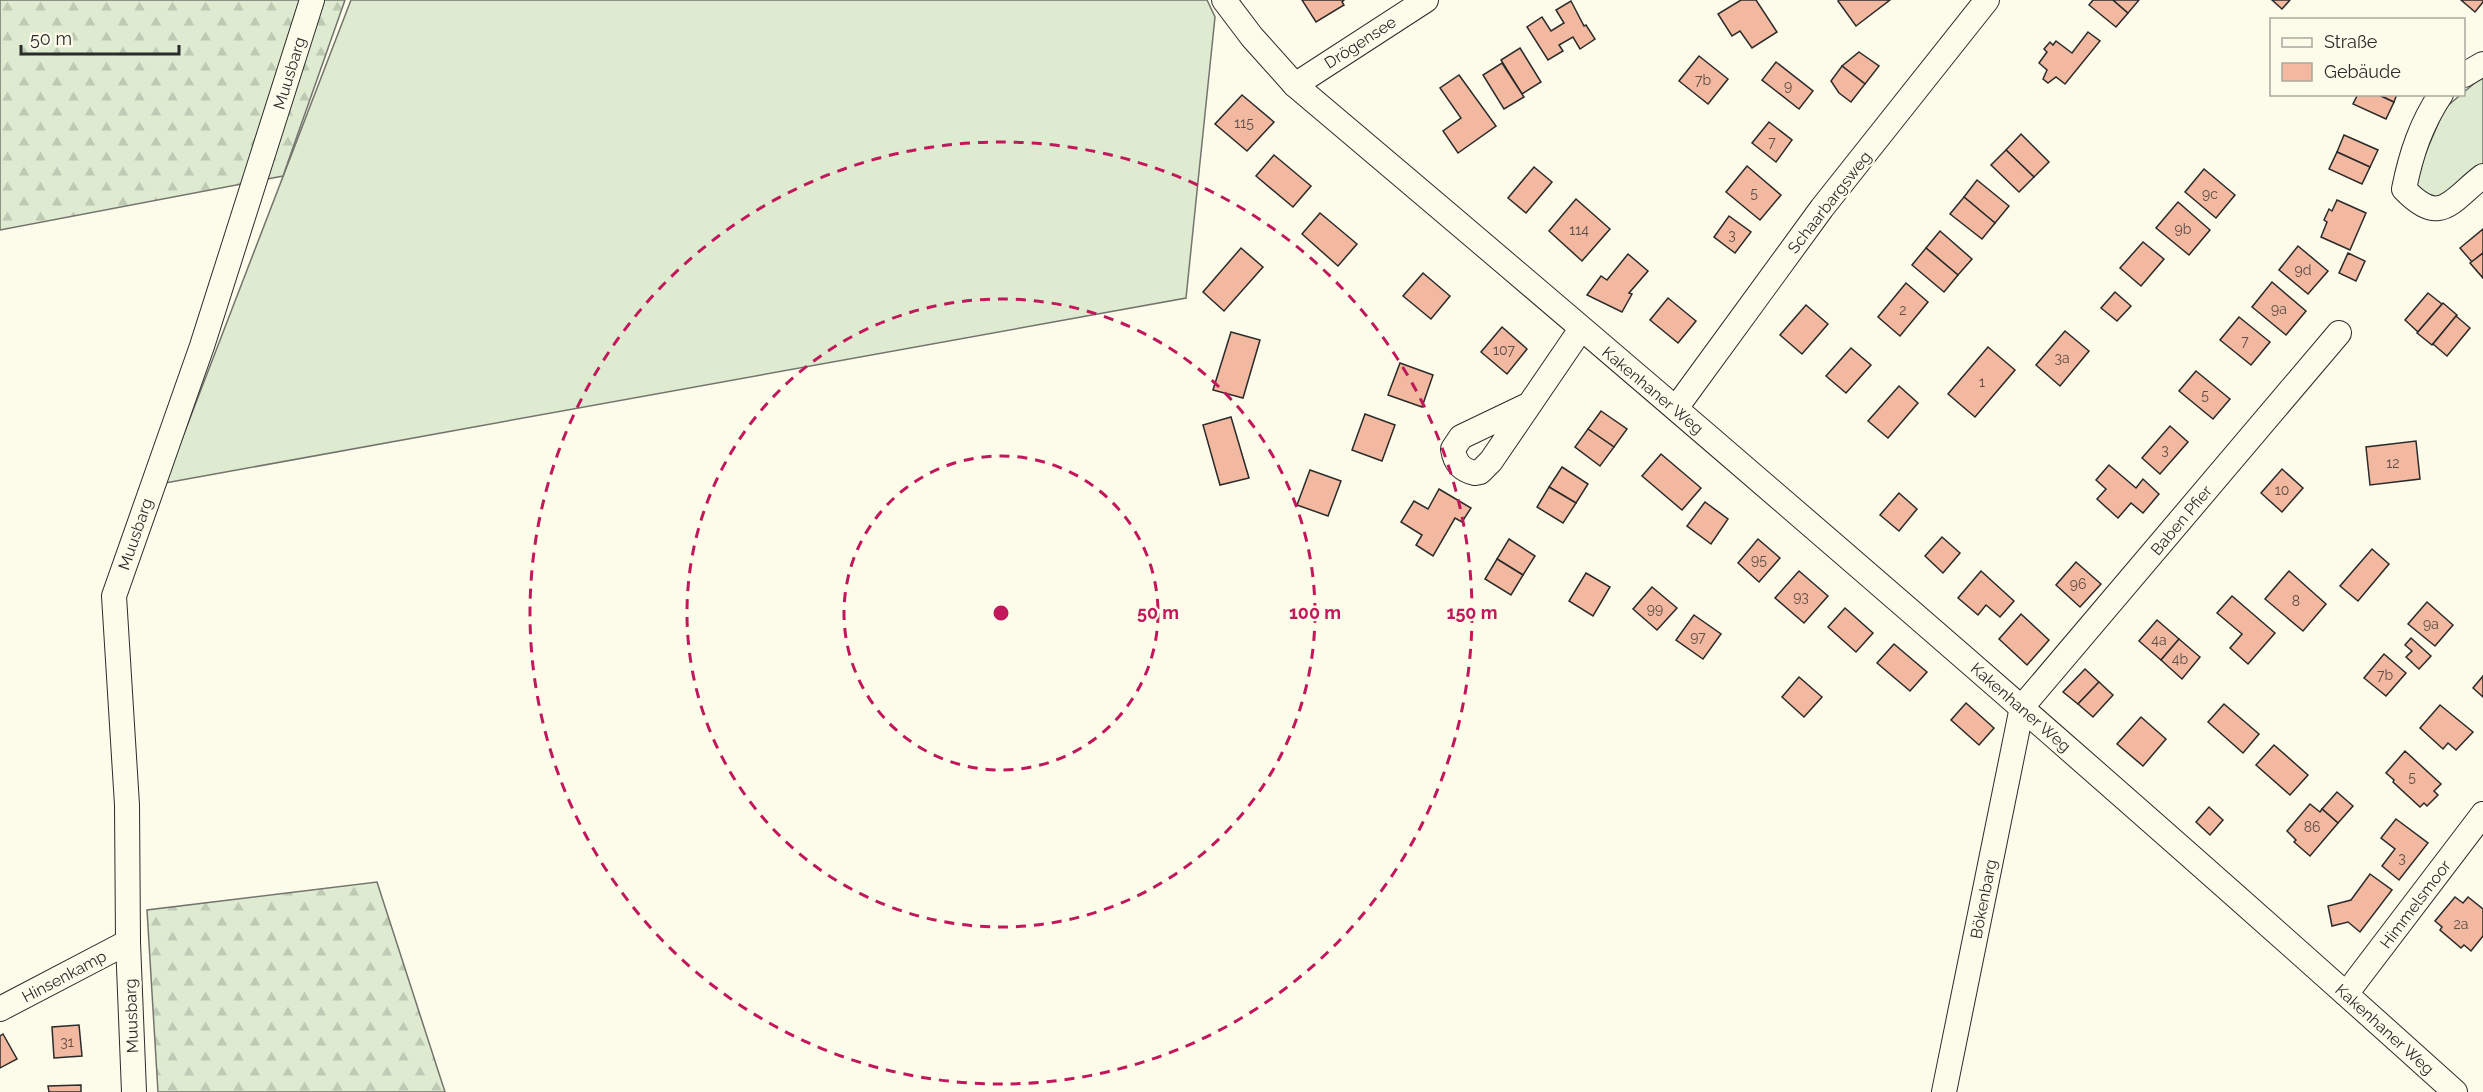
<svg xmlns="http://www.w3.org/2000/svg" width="2483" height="1092" font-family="Raleway,sans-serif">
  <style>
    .grass { fill: #deebd1; stroke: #74746e; stroke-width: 1.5 }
    .forest { fill: url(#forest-firs); stroke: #74746e; stroke-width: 1.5 }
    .building { fill: #f2b8a0; stroke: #2b2b2b; stroke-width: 1.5 }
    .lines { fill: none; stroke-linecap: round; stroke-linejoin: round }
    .minor-casing { stroke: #2b2b2b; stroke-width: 26 }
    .minor { stroke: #fdfbea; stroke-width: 24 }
    .ring { fill: none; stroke: #c2185b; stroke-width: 3; stroke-dasharray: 10 8 }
    .labels { text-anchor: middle; stroke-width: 4.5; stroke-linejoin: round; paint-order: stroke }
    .number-label { font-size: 14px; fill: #5d4e48 }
    .street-label { font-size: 16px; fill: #2b2b2b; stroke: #fdfbea }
    .centre { fill: #c2185b; stroke: #fdfbea; stroke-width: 3 }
    .ring-label { font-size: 18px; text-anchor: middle; font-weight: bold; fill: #c2185b; stroke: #fdfbea; stroke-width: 4.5; stroke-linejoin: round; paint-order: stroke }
  </style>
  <defs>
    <pattern id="forest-firs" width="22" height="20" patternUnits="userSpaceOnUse" patternTransform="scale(1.5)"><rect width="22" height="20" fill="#deebd1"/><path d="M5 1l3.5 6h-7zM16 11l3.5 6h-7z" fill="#bfcab4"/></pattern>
  </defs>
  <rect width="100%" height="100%" fill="#fdfbea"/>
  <g class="grass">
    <polygon points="351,0 1207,0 1215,17 1186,298 165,483"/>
    <polygon points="2483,76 2483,166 2442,199 2431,202 2416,184 2422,161 2445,108"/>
  </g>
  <g class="forest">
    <polygon points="0,0 345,0 283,176 0,230"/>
    <polygon points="377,882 445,1092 158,1092 147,910"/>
  </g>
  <g class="building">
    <polygon points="1302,0 1344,0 1342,2 1344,5 1316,22"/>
    <polygon points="1741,0 1756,0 1777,32 1752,48 1740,31 1732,36 1718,14"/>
    <polygon points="1839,0 1890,0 1856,26 1838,1"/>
    <polygon points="2093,0 2113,0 2128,13 2116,27 2089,5"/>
    <polygon points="2113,0 2139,0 2128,13"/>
    <polygon points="2272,0 2290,0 2282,9"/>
    <polygon points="2461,0 2483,0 2483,2 2475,12"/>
    <polygon points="1571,1 1584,26 1586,25 1595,39 1580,49 1573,37 1559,45 1563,51 1548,60 1527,27 1542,17 1551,31 1564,23 1556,10"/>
    <polygon points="2088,32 2100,41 2065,84 2056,77 2048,83 2043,79 2047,70 2039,63 2047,52 2044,49 2050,42 2053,45 2056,41 2072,53"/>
    <polygon points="1520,48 1541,82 1522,94 1501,60"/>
    <polygon points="1859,52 1879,66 1865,84 1842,66"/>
    <polygon points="1699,56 1728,79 1708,104 1679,81"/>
    <polygon points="1776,62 1813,91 1799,109 1762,80"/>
    <polygon points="1502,63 1524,97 1504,109 1483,75"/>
    <polygon points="1842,66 1865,84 1851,102 1839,93 1831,81"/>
    <polygon points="1459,75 1496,126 1458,153 1443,131 1461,118 1440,88"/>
    <polygon points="2358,94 2377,94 2394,102 2386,119 2353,104"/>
    <polygon points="2377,94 2397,94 2394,102"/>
    <polygon points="1242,95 1274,122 1247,151 1215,124"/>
    <polygon points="1769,122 1792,140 1776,162 1752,143"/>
    <polygon points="2021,134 2049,162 2034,177 2006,150"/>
    <polygon points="2344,135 2378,150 2370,167 2337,152"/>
    <polygon points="2006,150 2034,177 2019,192 1991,165"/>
    <polygon points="2337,152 2370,167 2362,184 2329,169"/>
    <polygon points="1274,155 1311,186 1293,207 1256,176"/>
    <polygon points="1747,166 1781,195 1760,220 1726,192"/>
    <polygon points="1534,167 1552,182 1526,213 1508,198"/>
    <polygon points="2204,169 2235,195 2216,218 2185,192"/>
    <polygon points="1977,180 2009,206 1995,223 1964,197"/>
    <polygon points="1964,197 1995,223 1982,239 1950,214"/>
    <polygon points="1576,199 1610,229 1582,261 1549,231"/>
    <polygon points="2337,200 2366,213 2350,250 2321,237 2327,222 2324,220 2329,209 2332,211"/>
    <polygon points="2178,202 2210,230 2189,255 2156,228"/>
    <polygon points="1320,213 1357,244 1338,266 1302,234"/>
    <polygon points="1729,216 1751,232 1735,253 1714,237"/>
    <polygon points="2483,229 2483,253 2472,262 2460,248"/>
    <polygon points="1940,231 1972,259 1958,275 1926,248"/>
    <polygon points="2143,242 2164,259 2141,286 2120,268"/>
    <polygon points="2298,246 2328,271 2308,294 2279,270"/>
    <polygon points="1241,248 1263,267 1224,311 1203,292"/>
    <polygon points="1926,248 1958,275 1944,292 1912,265"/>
    <polygon points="2348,253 2365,261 2356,281 2339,273"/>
    <polygon points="2483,253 2483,278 2470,263"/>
    <polygon points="1628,254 1648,271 1629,293 1632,294 1622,312 1587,295 1601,276 1607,280"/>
    <polygon points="1423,273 1450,296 1431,319 1403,296"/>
    <polygon points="2272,282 2306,311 2286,335 2252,307"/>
    <polygon points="1906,283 1928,302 1900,336 1878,317"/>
    <polygon points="2115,292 2131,306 2117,321 2101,308"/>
    <polygon points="2428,293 2442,304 2418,332 2405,320"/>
    <polygon points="1668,298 1696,321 1678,343 1650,320"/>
    <polygon points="2443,303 2457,315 2432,345 2417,333"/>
    <polygon points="1806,305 1828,324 1802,354 1780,335"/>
    <polygon points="2456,316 2470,328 2447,356 2433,344"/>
    <polygon points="2239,317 2270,342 2251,365 2220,340"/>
    <polygon points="1502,327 1527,349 1507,374 1481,352"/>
    <polygon points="2065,331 2089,351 2060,386 2036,365"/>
    <polygon points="1231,332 1260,340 1243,398 1213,390"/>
    <polygon points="1988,347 2015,370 1975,417 1948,394"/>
    <polygon points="1851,348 1871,365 1846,393 1826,376"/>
    <polygon points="1400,363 1433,375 1422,407 1388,395"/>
    <polygon points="2196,371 2230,399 2213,419 2179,391"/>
    <polygon points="1899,386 1918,403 1888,438 1868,421"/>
    <polygon points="1601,411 1627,429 1614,447 1588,429"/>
    <polygon points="1365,414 1395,425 1382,461 1352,450"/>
    <polygon points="1231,417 1249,478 1220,485 1203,425"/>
    <polygon points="2170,426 2188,442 2160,474 2142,458"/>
    <polygon points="1588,429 1614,447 1600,466 1575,447"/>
    <polygon points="2416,441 2420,479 2370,485 2366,447"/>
    <polygon points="1661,454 1701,488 1682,510 1642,476"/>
    <polygon points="2109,465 2136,488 2143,479 2159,494 2143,513 2131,503 2118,518 2097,499 2106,489 2096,480"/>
    <polygon points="1562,467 1588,484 1576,503 1549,487"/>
    <polygon points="2282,469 2303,488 2282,512 2261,493"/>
    <polygon points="1310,470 1341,481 1328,516 1297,505"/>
    <polygon points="1549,487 1576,503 1563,523 1537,507"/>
    <polygon points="1439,489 1471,508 1462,522 1455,518 1433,556 1416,545 1422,535 1401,522 1414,501 1428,509"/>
    <polygon points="1899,493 1917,509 1899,531 1880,515"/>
    <polygon points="1705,502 1728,519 1711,544 1687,526"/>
    <polygon points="1942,537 1960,553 1943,573 1925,556"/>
    <polygon points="1509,539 1535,556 1523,575 1497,559"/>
    <polygon points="1758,539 1780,558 1759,582 1738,563"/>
    <polygon points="2372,549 2389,564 2358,601 2340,586"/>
    <polygon points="1497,559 1523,575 1511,595 1485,579"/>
    <polygon points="2076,562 2101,584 2080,607 2056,585"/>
    <polygon points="1799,571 1828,596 1804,623 1775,598"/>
    <polygon points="1981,571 2014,601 2000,617 1986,605 1978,615 1958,598"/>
    <polygon points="2289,571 2326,604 2303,631 2265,599"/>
    <polygon points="1586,573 1610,587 1593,616 1569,601"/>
    <polygon points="1652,587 1677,608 1657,630 1633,609"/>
    <polygon points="2232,596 2275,633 2248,664 2230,648 2242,634 2217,613"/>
    <polygon points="2427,602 2453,625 2435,646 2408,624"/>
    <polygon points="1845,608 1873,633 1856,652 1828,627"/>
    <polygon points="2021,614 2049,640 2027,665 1999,639"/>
    <polygon points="1694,615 1721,634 1703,659 1676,640"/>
    <polygon points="2157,620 2179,639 2161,660 2139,641"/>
    <polygon points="2411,638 2431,656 2419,669 2406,657 2412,651 2405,645"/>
    <polygon points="2179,639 2200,657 2182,679 2161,660"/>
    <polygon points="1894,644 1927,672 1910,691 1877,663"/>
    <polygon points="2384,654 2406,673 2386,696 2364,678"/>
    <polygon points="2085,669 2099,682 2078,704 2063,692"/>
    <polygon points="2483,676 2483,697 2473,688"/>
    <polygon points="1799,677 1822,697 1804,717 1782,697"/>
    <polygon points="2099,682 2113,695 2093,717 2078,704"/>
    <polygon points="1966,703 1994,728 1979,745 1951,720"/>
    <polygon points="2224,704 2259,734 2243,753 2208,722"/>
    <polygon points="2440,705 2473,732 2456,750 2448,743 2443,749 2420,728"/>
    <polygon points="2141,717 2166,739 2143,766 2117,744"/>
    <polygon points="2274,745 2308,775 2290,795 2256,765"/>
    <polygon points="2405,751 2441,784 2434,791 2438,795 2427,806 2424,803 2420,807 2393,782 2394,780 2386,773"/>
    <polygon points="2337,792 2353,806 2338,823 2322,809"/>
    <polygon points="2310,804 2320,812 2322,809 2338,823 2310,856 2294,842 2296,840 2287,831"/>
    <polygon points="2209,807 2223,820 2210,835 2196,822"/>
    <polygon points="2396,819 2428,843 2399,880 2382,866 2395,849 2381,838"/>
    <polygon points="2370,874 2392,890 2360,932 2348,922 2332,926 2328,906 2351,900"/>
    <polygon points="2455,897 2463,903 2468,897 2483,909 2483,936 2471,951 2464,945 2461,948 2440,930 2442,927 2435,921"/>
    <polygon points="79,1025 82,1056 54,1058 52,1027"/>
    <polygon points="3,1034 17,1059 0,1068 0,1036"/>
    <polygon points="81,1085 81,1092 49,1092 48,1086"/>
  </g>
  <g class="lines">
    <g class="minor-casing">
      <g id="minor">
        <path d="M1224,0L1252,37L1295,85C1686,415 2075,749 2455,1092"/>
        <polyline points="2464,75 2483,64"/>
        <polyline points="1295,85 1426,0"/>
        <path d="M2441,94C2421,124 2411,154 2404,189C2441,228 2451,200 2483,176"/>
        <path d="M1530,404L1461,437L1453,449C1455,463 1461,470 1475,473L1480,472L1491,461L1581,329"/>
        <polyline points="1676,408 1822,208 1987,0"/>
        <polyline points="2346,994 2483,814"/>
        <polyline points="0,1009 128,942"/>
        <polyline points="134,1092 128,942 127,805 114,596 202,346 312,0"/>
        <polyline points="1944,1092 2022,707 2339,333"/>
      </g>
    </g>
    <use href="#minor" class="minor"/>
  </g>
  <g class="ring">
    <circle cx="1001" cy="613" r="157"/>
    <circle cx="1001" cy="613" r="314"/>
    <circle cx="1001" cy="613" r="471"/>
  </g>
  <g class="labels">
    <g class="number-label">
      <text x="1703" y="85">7b</text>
      <text x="1788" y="91">9</text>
      <text x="1244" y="128">115</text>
      <text x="1772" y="147">7</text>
      <text x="1754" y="198">5</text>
      <text x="2210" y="199">9c</text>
      <text x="2183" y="234">9b</text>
      <text x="1579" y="235">114</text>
      <text x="1732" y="240">3</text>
      <text x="2303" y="275">9d</text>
      <text x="2279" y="314">9a</text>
      <text x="1903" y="315">2</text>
      <text x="2245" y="346">7</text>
      <text x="1504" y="355">107</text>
      <text x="2062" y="363">3a</text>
      <text x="1982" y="387">1</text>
      <text x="2205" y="400">5</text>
      <text x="2165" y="455">3</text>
      <text x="2393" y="468">12</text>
      <text x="2282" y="495">10</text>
      <text x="1759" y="565">95</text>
      <text x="2078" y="589">96</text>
      <text x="1801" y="602">93</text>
      <text x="2296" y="606">8</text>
      <text x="1655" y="614">99</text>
      <text x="2431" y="629">9a</text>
      <text x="1698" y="642">97</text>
      <text x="2159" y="645">4a</text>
      <text x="2180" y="664">4b</text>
      <text x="2385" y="680">7b</text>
      <text x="2412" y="782">5</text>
      <text x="2312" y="832">86</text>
      <text x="2402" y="863">3</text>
      <text x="2461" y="929">2a</text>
      <text x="67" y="1047">31</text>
    </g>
    <g class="street-label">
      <text transform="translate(1360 42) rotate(-33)" y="6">Drögensee</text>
      <text transform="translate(289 73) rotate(-73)" y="6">Muusbarg</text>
      <text transform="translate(1829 202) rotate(-52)" y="6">Schaarbargsweg</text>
      <text transform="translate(1653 390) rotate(40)" y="6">Kakenhaner Weg</text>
      <text transform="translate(2181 520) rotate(-50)" y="6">Baben Pfier</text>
      <text transform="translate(135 534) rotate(-71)" y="6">Muusbarg</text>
      <text transform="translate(2021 707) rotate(41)" y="6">Kakenhaner Weg</text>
      <text transform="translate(1983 899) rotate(-79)" y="6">Bökenbarg</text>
      <text transform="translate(2415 904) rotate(-53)" y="6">Himmelsmoor</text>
      <text transform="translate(64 976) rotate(-28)" y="6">Hinsenkamp</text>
      <text transform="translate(131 1016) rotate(-92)" y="6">Muusbarg</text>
      <text transform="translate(2385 1029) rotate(42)" y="6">Kakenhaner Weg</text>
    </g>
  </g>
  <circle cx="1001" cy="613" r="9" class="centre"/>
  <g class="ring-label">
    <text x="1158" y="619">50 m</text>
    <text x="1315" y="619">100 m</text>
    <text x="1472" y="619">150 m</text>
  </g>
  <rect x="2270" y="18" width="195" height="78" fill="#fdfbea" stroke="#a9a89e" stroke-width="1.5"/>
  <rect x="2282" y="38" width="30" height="9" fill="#fdfbea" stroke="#a9a89e" stroke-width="1.5"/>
  <text x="2324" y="48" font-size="18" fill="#2b2b2b">Straße</text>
  <rect x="2282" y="63" width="30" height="18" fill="#f2b8a0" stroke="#a9a89e" stroke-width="1.5"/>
  <text x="2324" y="78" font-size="18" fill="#2b2b2b">Gebäude</text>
  <path d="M21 45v9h158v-9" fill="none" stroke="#2b2b2b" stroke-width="3"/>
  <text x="30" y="45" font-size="18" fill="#2b2b2b" stroke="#fdfbea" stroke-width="4.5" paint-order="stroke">50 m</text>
</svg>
